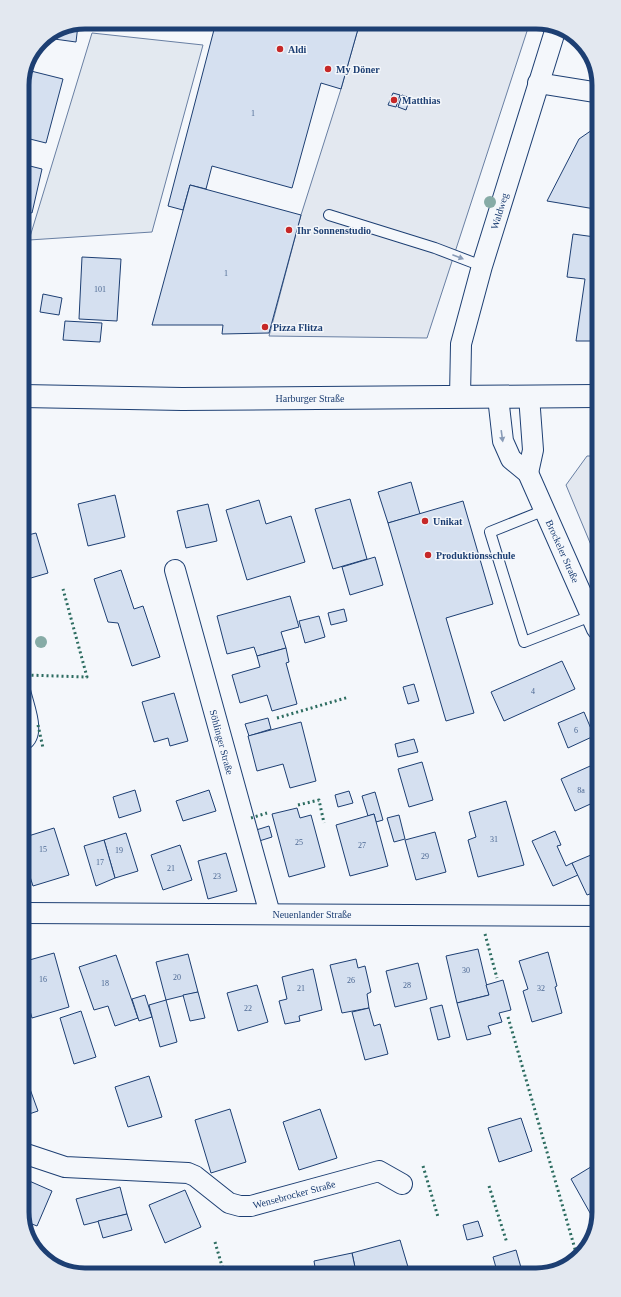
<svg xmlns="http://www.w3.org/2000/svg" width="621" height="1297" font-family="Georgia,serif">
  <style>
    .green { fill: #e3e9f0; stroke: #687fa3 }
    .parking { fill: #e3e8f0; stroke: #687fa3 }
    .building { fill: #d5e0f0; stroke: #1d3f73 }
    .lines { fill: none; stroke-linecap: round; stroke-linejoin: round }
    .service-casing { stroke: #1d3f73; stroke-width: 12 }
    .minor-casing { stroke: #1d3f73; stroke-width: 22 }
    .primary-casing { stroke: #1d3f73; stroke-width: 24 }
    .service { stroke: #f4f7fb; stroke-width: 10 }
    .minor { stroke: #f4f7fb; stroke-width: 20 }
    .primary { stroke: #f4f7fb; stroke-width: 22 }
    .hedge { stroke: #2c6c60; stroke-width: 3; stroke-dasharray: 2 3; stroke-linecap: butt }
    .tree { fill: #86aba6 }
    .oneway { fill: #889bb7 }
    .poi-dot { fill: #c62828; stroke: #f4f7fb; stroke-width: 1.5 }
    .labels { text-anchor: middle; stroke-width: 3; stroke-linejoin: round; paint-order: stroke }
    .number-label { font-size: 8px; fill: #4b6792 }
    .poi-label { font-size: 10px; font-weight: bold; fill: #1d3f73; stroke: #f4f7fb; text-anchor: start }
    .street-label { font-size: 10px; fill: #1d3f73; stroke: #f4f7fb }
    .rim { fill: none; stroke: #1d3f73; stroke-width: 5 }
  </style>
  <rect width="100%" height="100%" fill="#f4f7fb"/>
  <polygon class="green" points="92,33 203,45 152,232 29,240"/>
  <g class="parking">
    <polygon points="360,22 530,22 427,338 269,336 301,215 341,89"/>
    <polygon points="587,456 596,456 596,557 566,485"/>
  </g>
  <g class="building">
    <polygon points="216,22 360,22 341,89 321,83 292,188 212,166 206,189 190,185 183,210 168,206"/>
    <polygon points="78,25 76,42 47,38"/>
    <polygon points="27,70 63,79 46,143 22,137 22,81"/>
    <polygon points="393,93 400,95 396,107 388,105"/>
    <polygon points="402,95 410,98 406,110 398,107"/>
    <polygon points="592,130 595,131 595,209 547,201 579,139"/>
    <polygon points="22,164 42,169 32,213 23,210"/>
    <polygon points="190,185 301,215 269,333 222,334 223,325 152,325"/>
    <polygon points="573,234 595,237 595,341 576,341 585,279 567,277"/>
    <polygon points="82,257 121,259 117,321 79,319"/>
    <polygon points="23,258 28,258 24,321 23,321"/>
    <polygon points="43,294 62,298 59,315 40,312"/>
    <polygon points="65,321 102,323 100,342 63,340"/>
    <polygon points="411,482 420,514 388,523 378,492"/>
    <polygon points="115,495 125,537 88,546 78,504"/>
    <polygon points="350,499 367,559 333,569 315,509"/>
    <polygon points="259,500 266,524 291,516 305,562 247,580 226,510"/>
    <polygon points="463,501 493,604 446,618 474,713 446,721 388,523"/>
    <polygon points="208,504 217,541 186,548 177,511"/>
    <polygon points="36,533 48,573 24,580 24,536"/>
    <polygon points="375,557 383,585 350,595 342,567"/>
    <polygon points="121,570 134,609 143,606 160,657 132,666 118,623 108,622 94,579"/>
    <polygon points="290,596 299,627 281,632 286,648 257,656 254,647 227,654 217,616"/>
    <polygon points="344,609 347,621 331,625 328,613"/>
    <polygon points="319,616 325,637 305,643 299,621"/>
    <polygon points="286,648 289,662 286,663 297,704 272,711 267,695 240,703 232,675 260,667 257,656"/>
    <polygon points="562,661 575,689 504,721 491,692"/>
    <polygon points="414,684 419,701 408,704 403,687"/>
    <polygon points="174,693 188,741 170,746 168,738 154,742 142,702"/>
    <polygon points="584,712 594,736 568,748 558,723"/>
    <polygon points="268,718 271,729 249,736 245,724"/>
    <polygon points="301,722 316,781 290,788 283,764 257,771 248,736"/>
    <polygon points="414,739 418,752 398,757 395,744"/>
    <polygon points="422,762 433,800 409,807 398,769"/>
    <polygon points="597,763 597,801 575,811 561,779"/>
    <polygon points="135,790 141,811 119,818 113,797"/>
    <polygon points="209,790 216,811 183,821 176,801"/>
    <polygon points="349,791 353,803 338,807 335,795"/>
    <polygon points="375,792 383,820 376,822 374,814 368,816 362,796"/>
    <polygon points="506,801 524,865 478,877 468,840 476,837 469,812"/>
    <polygon points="297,808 300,818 311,815 325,867 289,877 272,814"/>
    <polygon points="374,814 388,866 350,876 336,825"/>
    <polygon points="399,815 405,839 394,842 387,818"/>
    <polygon points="269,826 272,837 256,842 253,831"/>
    <polygon points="54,828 69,875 33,886 25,861 25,837"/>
    <polygon points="555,831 561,845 557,846 566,866 572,863 578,875 553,886 532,841"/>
    <polygon points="435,832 446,872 416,880 405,840"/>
    <polygon points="126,833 138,871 115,878 104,840"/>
    <polygon points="104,840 115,878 96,886 84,846"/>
    <polygon points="180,845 192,880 163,890 151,855"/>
    <polygon points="598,852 598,891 587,895 572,863"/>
    <polygon points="226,853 237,891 208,899 198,861"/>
    <polygon points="478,949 489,995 457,1003 446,956"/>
    <polygon points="548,952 557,986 555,987 562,1013 532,1022 523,991 528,989 519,961"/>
    <polygon points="54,953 69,1007 32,1018 26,996 26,961"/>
    <polygon points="188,954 198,992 166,1000 156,962"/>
    <polygon points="116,955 138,1018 115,1026 108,1006 94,1010 79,967"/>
    <polygon points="356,959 358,968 365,966 371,992 367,994 369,1008 342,1013 330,965"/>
    <polygon points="418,963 427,999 395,1007 386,971"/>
    <polygon points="313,969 322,1010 299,1016 300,1021 285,1024 279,1001 287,999 282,977"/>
    <polygon points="503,980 511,1010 499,1013 502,1022 488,1026 491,1034 467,1040 457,1003 489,995 486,985"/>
    <polygon points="257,985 268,1022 238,1031 227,993"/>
    <polygon points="198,992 205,1018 190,1021 183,995"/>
    <polygon points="145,995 152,1017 139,1021 132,999"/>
    <polygon points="166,1000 177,1042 160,1047 149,1005"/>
    <polygon points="442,1005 450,1037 438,1040 430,1008"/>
    <polygon points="369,1008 374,1026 380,1024 388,1054 365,1060 352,1012"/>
    <polygon points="81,1011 96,1057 74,1064 60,1018"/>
    <polygon points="149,1076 162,1117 128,1127 115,1087"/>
    <polygon points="26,1078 38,1111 26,1115"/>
    <polygon points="230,1109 246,1162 211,1173 195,1120"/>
    <polygon points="320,1109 337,1158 299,1170 283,1122"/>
    <polygon points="521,1118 532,1151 499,1162 488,1128"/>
    <polygon points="599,1162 599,1212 597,1218 594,1220 571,1179"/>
    <polygon points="27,1180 52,1191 37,1226 27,1222"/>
    <polygon points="120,1187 127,1214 84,1225 76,1199"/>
    <polygon points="185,1190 201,1227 165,1243 149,1205"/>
    <polygon points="127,1214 132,1230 103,1238 98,1221"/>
    <polygon points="478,1221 483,1236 467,1240 463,1225"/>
    <polygon points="400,1240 408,1267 393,1272 356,1272 352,1253"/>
    <polygon points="516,1250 522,1271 497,1271 493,1257"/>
    <polygon points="352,1253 356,1272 331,1272 330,1270 316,1273 314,1261"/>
    <polygon points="457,1267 458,1271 442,1271"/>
  </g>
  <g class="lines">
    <g class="service-casing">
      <g id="service">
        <polyline points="329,215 435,248 482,266"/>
        <polyline points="545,510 490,532 524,642 591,616"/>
        <path d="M25,690C28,705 42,735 25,745"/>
      </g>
    </g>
    <g class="minor-casing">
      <g id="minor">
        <polyline points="538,83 594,92"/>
        <polyline points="460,397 461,344 482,266 556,28"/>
        <polyline points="498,397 503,441 511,459 528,473 597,629"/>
        <polyline points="528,473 533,450 529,396"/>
        <polyline points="175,570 270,914"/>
        <polyline points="25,913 598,916"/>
        <polyline points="26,1154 65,1167 188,1173 195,1176 229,1203 240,1206 251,1206 379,1171 402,1184"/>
      </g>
    </g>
    <g class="primary-casing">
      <polyline id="primary" points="23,396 182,399 596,396"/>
    </g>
    <use href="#service" class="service"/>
    <use href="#minor" class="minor"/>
    <use href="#primary" class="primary"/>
    <g class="hedge">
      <polyline points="24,671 26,675 87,677 63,589"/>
      <polyline points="26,675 29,691"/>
      <polyline points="277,718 349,697"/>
      <polyline points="38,725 43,748"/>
      <polyline points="298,805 319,800 324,823"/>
      <polyline points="251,818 267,813"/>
      <polyline points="485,934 497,978"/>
      <polyline points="508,1017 577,1256"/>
      <polyline points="423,1166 438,1217"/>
      <polyline points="489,1186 507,1243"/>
      <polyline points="215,1242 224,1273"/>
    </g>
  </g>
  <g class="tree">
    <circle cx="490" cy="202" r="6"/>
    <circle cx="41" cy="642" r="6"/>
  </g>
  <defs><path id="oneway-solid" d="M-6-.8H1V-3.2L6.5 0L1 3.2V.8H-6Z"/></defs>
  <g class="oneway">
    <use href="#oneway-solid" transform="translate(458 257) rotate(21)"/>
    <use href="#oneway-solid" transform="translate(502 436) rotate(82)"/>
  </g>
  <g class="poi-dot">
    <circle cx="280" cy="49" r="4"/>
    <circle cx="328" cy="69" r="4"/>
    <circle cx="394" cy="100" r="4"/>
    <circle cx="289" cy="230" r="4"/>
    <circle cx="265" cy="327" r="4"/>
    <circle cx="425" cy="521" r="4"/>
    <circle cx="428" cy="555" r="4"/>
  </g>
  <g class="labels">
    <g class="number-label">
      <text x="253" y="116">1</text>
      <text x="226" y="276">1</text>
      <text x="100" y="292">101</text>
      <text x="533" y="694">4</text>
      <text x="576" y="733">6</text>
      <text x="581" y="793">8a</text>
      <text x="494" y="842">31</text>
      <text x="299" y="845">25</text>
      <text x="362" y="848">27</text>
      <text x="43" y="852">15</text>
      <text x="119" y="853">19</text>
      <text x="425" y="859">29</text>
      <text x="100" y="865">17</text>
      <text x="171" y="871">21</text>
      <text x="217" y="879">23</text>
      <text x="466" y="973">30</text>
      <text x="177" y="980">20</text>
      <text x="43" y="982">16</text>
      <text x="351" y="983">26</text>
      <text x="105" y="986">18</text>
      <text x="407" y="988">28</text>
      <text x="301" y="991">21</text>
      <text x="541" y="991">32</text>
      <text x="248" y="1011">22</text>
    </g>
    <g class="poi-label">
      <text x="288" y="53">Aldi</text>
      <text x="336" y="73">My Döner</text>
      <text x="402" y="104">Matthias</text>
      <text x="297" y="234">Ihr Sonnenstudio</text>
      <text x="273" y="331">Pizza Flitza</text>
      <text x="433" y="525">Unikat</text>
      <text x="436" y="559">Produktionsschule</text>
    </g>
    <g class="street-label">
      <text transform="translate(499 211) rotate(-73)" y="4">Waldweg</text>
      <text x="310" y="402">Harburger Straße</text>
      <text transform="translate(563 551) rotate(66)" y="4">Brockeler Straße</text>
      <text transform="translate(222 742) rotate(75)" y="4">Söhlinger Straße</text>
      <text x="312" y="918">Neuenlander Straße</text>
      <text transform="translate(294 1194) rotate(-15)" y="4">Wensebrocker Straße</text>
    </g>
  </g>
  <path d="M0 0H621V1297H0ZM85 29H536A56 56 0 0 1 592 85V1212A56 56 0 0 1 536 1268H85A56 56 0 0 1 29 1212V85A56 56 0 0 1 85 29Z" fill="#e3e8f0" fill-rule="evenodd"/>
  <path class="rim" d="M85 29H536A56 56 0 0 1 592 85V1212A56 56 0 0 1 536 1268H85A56 56 0 0 1 29 1212V85A56 56 0 0 1 85 29Z"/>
</svg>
